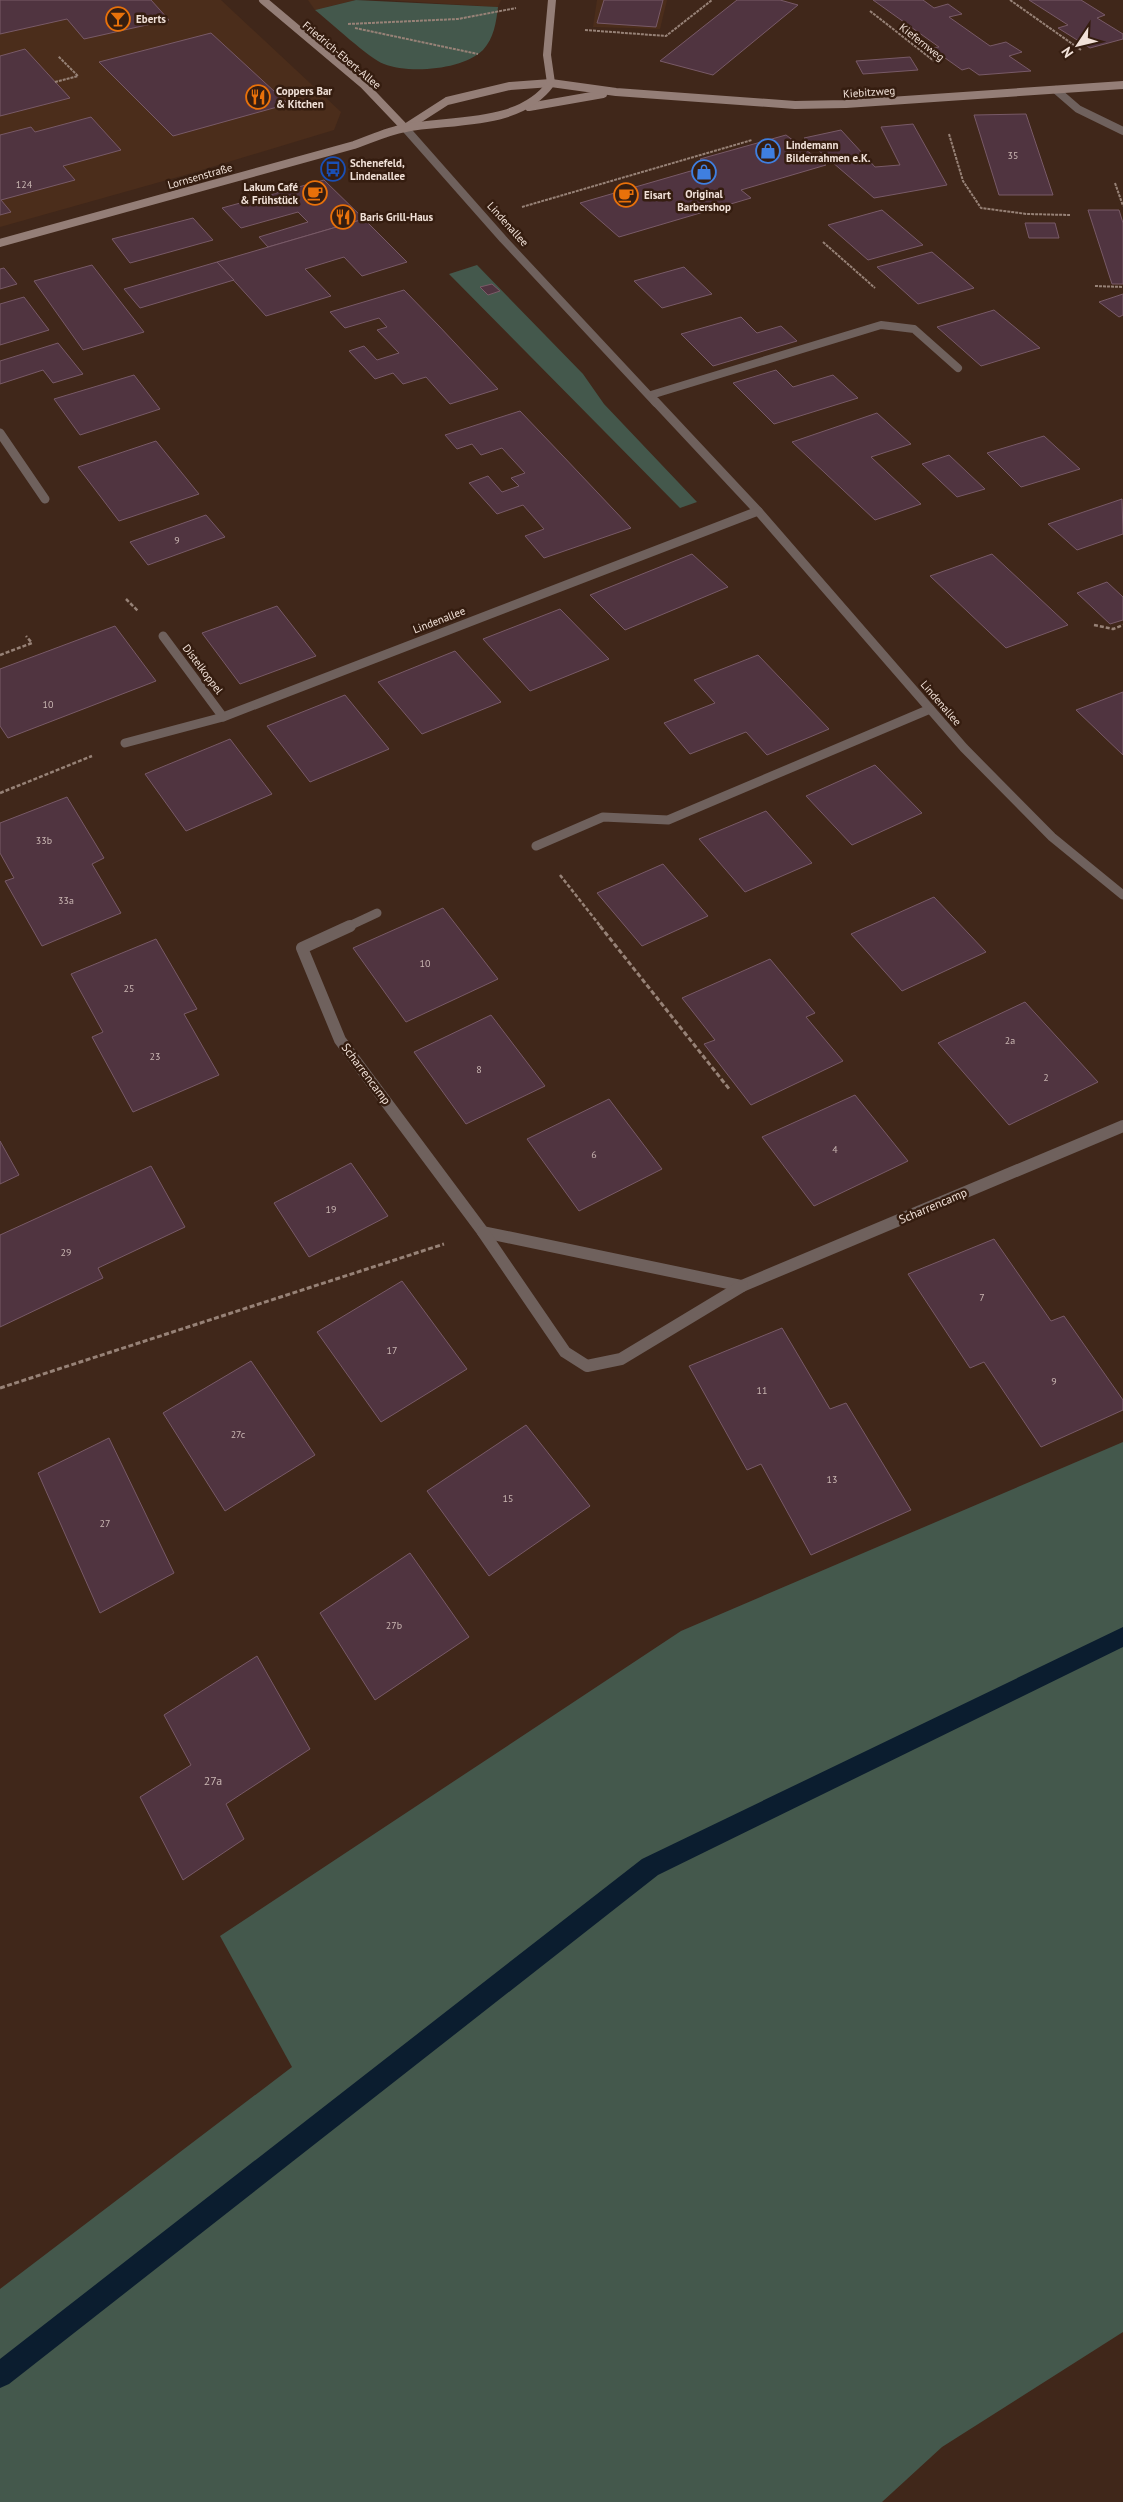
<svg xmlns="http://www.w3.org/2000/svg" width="1123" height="2502" font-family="'PT Sans',sans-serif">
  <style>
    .built { fill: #4b2d1b }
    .green { fill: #44584c }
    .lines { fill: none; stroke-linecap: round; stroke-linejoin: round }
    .stream { fill: #0b1d2f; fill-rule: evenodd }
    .building { fill: #503440; stroke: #785a67 }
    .path-far2 { stroke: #978277; stroke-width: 2; stroke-dasharray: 3 1; stroke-linecap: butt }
    .path-far1 { stroke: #978277; stroke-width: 2.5; stroke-dasharray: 4 2; stroke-linecap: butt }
    .path { stroke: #978277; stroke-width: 3; stroke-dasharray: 5 2.5; stroke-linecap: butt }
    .lane-far1 { stroke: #6f615d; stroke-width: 8 }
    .lane { stroke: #6f615d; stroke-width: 9 }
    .street-far2 { stroke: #6f615d; stroke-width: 8 }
    .street-far1 { stroke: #6f615d; stroke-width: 9 }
    .street { stroke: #6f615d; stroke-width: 12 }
    .secondary { stroke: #947e77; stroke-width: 8 }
    .labels { text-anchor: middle; stroke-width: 5; stroke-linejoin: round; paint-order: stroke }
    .number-label { font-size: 10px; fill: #c9b6b2 }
    .far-poi-label { font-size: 11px; font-weight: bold; fill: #f1e1d8; stroke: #351d10; text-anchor: start }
    .far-street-label { font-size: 11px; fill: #f1e1d8; stroke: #351d10 }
    .street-label { font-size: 12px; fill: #f1e1d8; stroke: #351d10 }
    .near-number-label { font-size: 12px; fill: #c9b6b2 }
  </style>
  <rect width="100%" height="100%" fill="#40271a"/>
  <g class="built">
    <polygon points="0,0 221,0 341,112 334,130 192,173 0,227"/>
    <polygon points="308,0 356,0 315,10"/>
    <polygon points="384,0 501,0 498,7"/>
    <polygon points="597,0 667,0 660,29 593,27"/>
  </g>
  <g class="green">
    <path d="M356,0L498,7C496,23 494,38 483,50C463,70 409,74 384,64C370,59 330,22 315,10Z"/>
    <polygon points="477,265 583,374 604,404 697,502 680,508 449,274"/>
    <polygon points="1123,1442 1123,2332 942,2447 882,2502 0,2502 0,2289 292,2067 220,1936 681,1631"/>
  </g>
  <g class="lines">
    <polygon class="stream" points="1123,1627 1123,1647 658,1875 9,2384 0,2388 0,2359 642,1859"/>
  </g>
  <g class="building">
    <polygon points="0,0 151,0 169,20 84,39 67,19 0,34"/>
    <polygon points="604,0 663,0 656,27 597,23"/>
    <polygon points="737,0 780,0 798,5 713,75 660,61"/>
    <polygon points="873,0 923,0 934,8 948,4 962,14 949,17 990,46 1006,42 1022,52 1009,56 1031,71 979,75 969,68 962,70 931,48 939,47"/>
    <polygon points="1029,0 1081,0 1105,15 1097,18 1123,34 1123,39 1090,48 1058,28 1068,25"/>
    <polygon points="211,33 288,104 173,136 99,62"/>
    <polygon points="25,49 70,98 0,116 0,56"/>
    <polygon points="910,57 918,70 863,74 856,61"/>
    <polygon points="1026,114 1053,195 999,195 974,115"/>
    <polygon points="91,117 121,150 63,166 75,180 1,200 11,212 0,215 0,135 31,127 35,132"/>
    <polygon points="913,124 947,185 874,198 804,138 841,130 875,167 900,165 881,127"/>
    <polygon points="786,135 826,165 741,190 751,198 619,237 580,203 708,166 700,159"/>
    <polygon points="324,180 364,219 268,247 259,237 308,222 298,212 241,228 222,208"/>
    <polygon points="882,210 923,245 868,260 828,225"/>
    <polygon points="1088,210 1119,210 1123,223 1123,284 1112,284"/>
    <polygon points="193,218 213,240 130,263 112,239"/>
    <polygon points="364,219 407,262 362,276 344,257 305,269 331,296 266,316 217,262"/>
    <polygon points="1025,223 1055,223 1059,238 1029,238"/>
    <polygon points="932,252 974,288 918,304 877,267"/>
    <polygon points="217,262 234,280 140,308 124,289"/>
    <polygon points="92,265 144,332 83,350 34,281"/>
    <polygon points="684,267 712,294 662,308 634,281"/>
    <polygon points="4,268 17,284 0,289 0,269"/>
    <polygon points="492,284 500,291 488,295 480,287"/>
    <polygon points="404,290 439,326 498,389 450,404 426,377 403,384 393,373 375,379 349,351 364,346 377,360 399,353 377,330 387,327 379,318 345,328 330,312"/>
    <polygon points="1123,294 1123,315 1119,317 1099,302"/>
    <polygon points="24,297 49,330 0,345 0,304"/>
    <polygon points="994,310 1040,348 981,366 937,327"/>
    <polygon points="741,317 757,333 781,326 797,341 713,366 681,334"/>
    <polygon points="58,343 83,374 53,383 43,370 0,384 0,361"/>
    <polygon points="776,370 793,387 833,375 858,398 774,424 733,383"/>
    <polygon points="134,375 160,409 80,435 54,399"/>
    <polygon points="520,411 562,455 631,528 544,558 525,536 544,529 523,505 497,514 469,483 488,476 502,492 519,486 511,478 525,473 502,448 481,455 472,444 457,449 445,435"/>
    <polygon points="877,413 911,444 871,457 921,504 875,520 792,442"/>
    <polygon points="1044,436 1080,469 1021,487 987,453"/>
    <polygon points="156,441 199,494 119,521 78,467"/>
    <polygon points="949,455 985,489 957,497 922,464"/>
    <polygon points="1122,499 1123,534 1077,550 1048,524"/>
    <polygon points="206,515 225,537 148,565 130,542"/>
    <polygon points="692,554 728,587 625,630 590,595"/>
    <polygon points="992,554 1068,625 1006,648 930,576"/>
    <polygon points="1107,582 1123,597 1123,620 1110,624 1077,593"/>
    <polygon points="277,606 316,656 240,684 202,633"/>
    <polygon points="560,609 609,659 530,691 483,639"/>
    <polygon points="115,626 156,681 8,738 0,726 0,669"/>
    <polygon points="455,651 501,702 422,734 378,682"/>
    <polygon points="758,655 829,729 767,755 746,732 690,754 664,723 715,703 694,680"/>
    <polygon points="1123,692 1123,755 1076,710"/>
    <polygon points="345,695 389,749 310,782 267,726"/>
    <polygon points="230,739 272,794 186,831 145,774"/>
    <polygon points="875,765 922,813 852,845 806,796"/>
    <polygon points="67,797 104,858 92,864 121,913 42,946 5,881 14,878 0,853 0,823"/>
    <polygon points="766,811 812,863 745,892 699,839"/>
    <polygon points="663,864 708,916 642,946 597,893"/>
    <polygon points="934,897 986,952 902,991 851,934"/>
    <polygon points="443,908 498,979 406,1022 353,948"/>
    <polygon points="156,939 197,1009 184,1014 219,1075 133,1112 92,1037 103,1032 71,974"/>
    <polygon points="770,959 815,1013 806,1017 843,1061 751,1105 704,1044 715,1040 682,998"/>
    <polygon points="1025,1002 1098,1082 1009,1125 938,1043"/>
    <polygon points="491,1015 545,1086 466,1124 414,1052"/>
    <polygon points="855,1095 908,1161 814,1206 762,1137"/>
    <polygon points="609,1099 662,1169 579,1211 527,1139"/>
    <polygon points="0,1141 19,1175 0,1184"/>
    <polygon points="351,1163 388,1216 309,1257 274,1203"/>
    <polygon points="151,1166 185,1227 98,1268 103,1278 0,1327 0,1235"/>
    <polygon points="994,1239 1051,1321 1064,1316 1123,1400 1123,1410 1041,1447 984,1362 970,1368 908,1274"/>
    <polygon points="402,1281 467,1369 381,1422 317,1332"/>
    <polygon points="782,1328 830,1409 846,1403 911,1510 811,1555 761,1464 747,1470 689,1366"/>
    <polygon points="251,1361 315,1455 225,1511 163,1413"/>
    <polygon points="526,1425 590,1506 489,1576 427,1491"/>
    <polygon points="109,1438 174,1573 100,1613 38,1473"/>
    <polygon points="410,1553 469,1637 375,1700 320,1613"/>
    <polygon points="257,1656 310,1749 226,1804 244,1839 183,1880 140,1797 191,1765 164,1715"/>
  </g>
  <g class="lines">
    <g class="path-far2">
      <polyline points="1010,0 1081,50"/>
      <polyline points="870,11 934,61"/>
      <polyline points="348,24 458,19 516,8"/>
      <polyline points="355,28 478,54"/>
      <polyline points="585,30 666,36 712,0"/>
      <polyline points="55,82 78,76 58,56"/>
      <polyline points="949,134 963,181 981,208 1027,214 1070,215"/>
      <polyline points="1115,183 1123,206"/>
      <polyline points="522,207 752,140"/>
      <polyline points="823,242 875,288"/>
      <polyline points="1095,286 1123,287"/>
    </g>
    <g class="path-far1">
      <polyline points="126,599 138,611"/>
      <polyline points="1094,625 1113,629 1123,625"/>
      <polyline points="0,655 32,643 26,636"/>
      <polyline points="0,793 92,756"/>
      <polyline points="560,875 601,927"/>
    </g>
    <g class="path">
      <polyline points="600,926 730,1090"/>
      <polyline points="0,1388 444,1244"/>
    </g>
    <polyline class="lane-far1" points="651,395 881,325 914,329 958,368"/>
    <polyline class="lane" points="536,846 603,817 668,820 930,709"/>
    <g class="street-far2">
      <polyline points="1056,90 1078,109 1123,131"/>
      <polyline points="405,128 503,239 656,403"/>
    </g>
    <g class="street-far1">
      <polyline points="655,401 758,511 964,748 1052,837 1123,895"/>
      <polyline points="0,433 45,499"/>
      <polyline points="163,636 223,717"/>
      <polyline points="125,743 223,717 758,511"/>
      <polyline points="347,927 377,913"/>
    </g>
    <g class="street">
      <polyline points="350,926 302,948 340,1040 483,1232 742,1286 1123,1126"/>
      <polyline points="483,1232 565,1352 587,1366 621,1359 742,1286"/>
    </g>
    <g class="secondary">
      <polyline points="263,0 364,85 405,128"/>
      <polyline points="529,107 603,94"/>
      <polyline points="405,128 447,101 510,86 551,83 616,92 795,105 846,104 1123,85"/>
      <path d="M0,243L354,145C371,139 388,131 405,128C452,119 520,127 551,83L547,55L552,0"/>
    </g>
  </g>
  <defs>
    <g id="bar-ring" transform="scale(1.25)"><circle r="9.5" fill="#351d10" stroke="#e8710a" stroke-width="1.5"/><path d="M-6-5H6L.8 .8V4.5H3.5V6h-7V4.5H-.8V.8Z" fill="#e8710a"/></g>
    <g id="restaurant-ring" transform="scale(1.25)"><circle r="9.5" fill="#351d10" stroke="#e8710a" stroke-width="1.5"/><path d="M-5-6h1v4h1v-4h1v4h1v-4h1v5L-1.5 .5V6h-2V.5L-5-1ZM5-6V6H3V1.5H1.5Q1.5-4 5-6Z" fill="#e8710a"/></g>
    <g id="shop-ring" transform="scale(1.25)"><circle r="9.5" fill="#351d10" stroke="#3f7fe0" stroke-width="1.5"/><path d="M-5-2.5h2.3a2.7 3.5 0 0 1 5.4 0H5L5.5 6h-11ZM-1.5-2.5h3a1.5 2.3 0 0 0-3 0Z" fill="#3f7fe0"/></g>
    <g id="bus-ring" transform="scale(1.25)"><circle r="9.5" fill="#351d10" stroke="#1a4fb4" stroke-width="1.5"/><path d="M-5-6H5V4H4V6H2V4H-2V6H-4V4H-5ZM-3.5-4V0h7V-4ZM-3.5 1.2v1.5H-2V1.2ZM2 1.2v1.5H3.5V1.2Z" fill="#1a4fb4"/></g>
    <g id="cafe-ring" transform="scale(1.25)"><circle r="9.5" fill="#351d10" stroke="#e8710a" stroke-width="1.5"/><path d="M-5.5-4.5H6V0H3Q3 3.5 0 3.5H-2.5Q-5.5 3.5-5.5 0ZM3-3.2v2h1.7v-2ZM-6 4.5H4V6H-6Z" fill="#e8710a"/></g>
  </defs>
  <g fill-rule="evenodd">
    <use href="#bar-ring" x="118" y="19"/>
    <use href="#restaurant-ring" x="258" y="97"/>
    <use href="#shop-ring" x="768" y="151"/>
    <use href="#bus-ring" x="333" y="169"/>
    <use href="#shop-ring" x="704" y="172"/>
    <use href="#cafe-ring" x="315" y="193"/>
    <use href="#cafe-ring" x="626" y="195"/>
    <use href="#restaurant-ring" x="343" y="217"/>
  </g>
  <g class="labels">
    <g class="number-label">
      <text x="1013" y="159">35</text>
      <text x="24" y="188">124</text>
      <text x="177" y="544">9</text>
      <text x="48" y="708">10</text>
      <text x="44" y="844">33b</text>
      <text x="66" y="904">33a</text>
      <text x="425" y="967">10</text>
      <text x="129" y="992">25</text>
      <text x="1010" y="1044">2a</text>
      <text x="155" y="1060">23</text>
      <text x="479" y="1073">8</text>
      <text x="1046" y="1081">2</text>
      <text x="835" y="1153">4</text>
      <text x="594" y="1158">6</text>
      <text x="331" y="1213">19</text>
      <text x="66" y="1256">29</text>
      <text x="982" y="1301">7</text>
      <text x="392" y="1354">17</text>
      <text x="1054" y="1385">9</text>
      <text x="762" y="1394">11</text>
      <text x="238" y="1438">27c</text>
      <text x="832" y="1483">13</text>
      <text x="508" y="1502">15</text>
      <text x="105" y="1527">27</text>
      <text x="394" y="1629">27b</text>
    </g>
    <g class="far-poi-label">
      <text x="136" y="23">Eberts</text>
      <text x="276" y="95">Coppers Bar<tspan x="276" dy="13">&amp; Kitchen</tspan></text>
      <text x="786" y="149">Lindemann<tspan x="786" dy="13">Bilderrahmen e.K.</tspan></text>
      <text x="350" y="167">Schenefeld,<tspan x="350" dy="13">Lindenallee</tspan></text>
      <text x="298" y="191" text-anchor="end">Lakum Café<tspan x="298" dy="13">&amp; Frühstück</tspan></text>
      <text x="704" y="198" text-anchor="middle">Original<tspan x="704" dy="13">Barbershop</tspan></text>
      <text x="644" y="199">Eisart</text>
      <text x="360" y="221">Baris Grill-Haus</text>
    </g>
    <g class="far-street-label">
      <text transform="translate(922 42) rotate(38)" y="4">Kiefernweg</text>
      <text transform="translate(342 55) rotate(40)" y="4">Friedrich-Ebert-Allee</text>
      <text transform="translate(869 92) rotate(-4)" y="4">Kiebitzweg</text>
      <text transform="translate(200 176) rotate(-16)" y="4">Lornsenstraße</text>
      <text transform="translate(508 224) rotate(48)" y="4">Lindenallee</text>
      <text transform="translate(439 620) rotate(-21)" y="4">Lindenallee</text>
      <text transform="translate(203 669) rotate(53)" y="4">Distelkoppel</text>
      <text transform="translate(941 703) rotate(49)" y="4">Lindenallee</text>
    </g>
    <g class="street-label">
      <text transform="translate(366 1074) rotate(53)" y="4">Scharrencamp</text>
      <text transform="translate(933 1206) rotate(-23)" y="4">Scharrencamp</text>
    </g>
    <g class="near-number-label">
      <text x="213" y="1785">27a</text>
    </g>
  </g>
  <g transform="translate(1078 45) rotate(235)" stroke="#351d10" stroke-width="4" paint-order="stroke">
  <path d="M0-4L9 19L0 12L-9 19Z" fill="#f1e1d8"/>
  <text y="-8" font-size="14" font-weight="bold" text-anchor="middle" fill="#f1e1d8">N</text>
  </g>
</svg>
